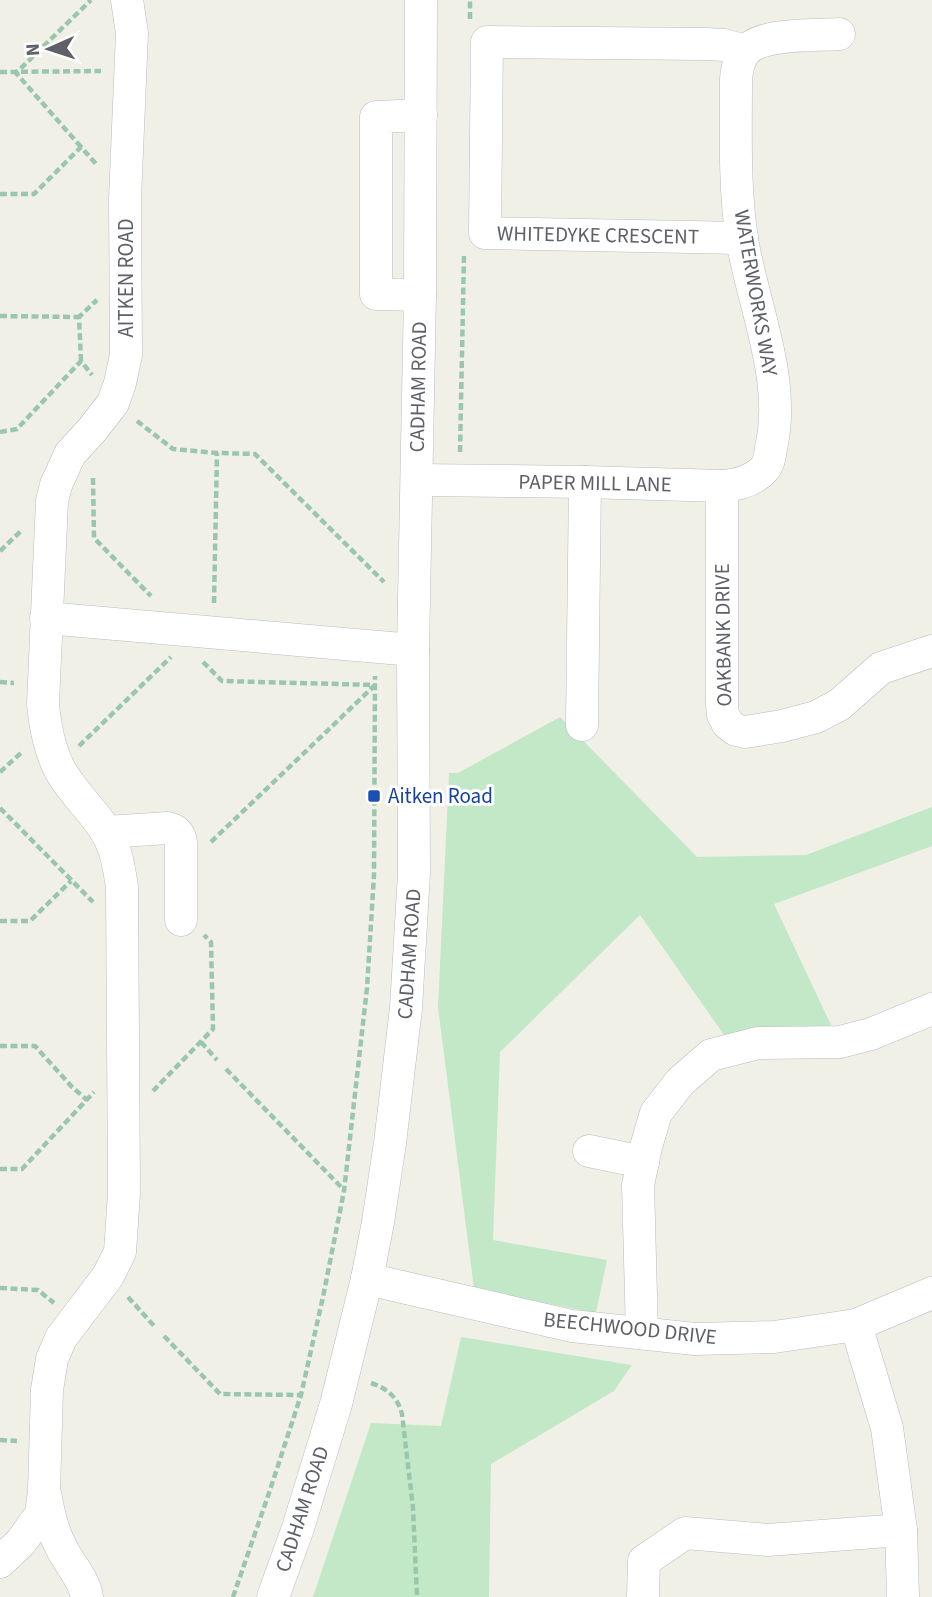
<svg xmlns="http://www.w3.org/2000/svg" width="932" height="1597" font-family="'Source Sans 3',sans-serif">
  <style>
    .green { fill: #c3e8c7 }
    .lines { fill: none; stroke-linecap: round; stroke-linejoin: round }
    .minor-casing { stroke: #b9bbc1; stroke-width: 33 }
    .path { stroke: #9ac7ac; stroke-width: 4.5; stroke-dasharray: 7 3.5; stroke-linecap: butt }
    .minor { stroke: #fff; stroke-width: 32 }
    .transit-dot { fill: #1a4fb4; stroke: #fff; stroke-width: 2.5 }
    .labels { text-anchor: middle; stroke-width: 6; stroke-linejoin: round; paint-order: stroke }
    .street-label { font-size: 21px; fill: #5e6168; stroke: #fff }
    .transit-label { font-size: 21px; fill: #164399; stroke: #fff; text-anchor: start }
  </style>
  <rect width="100%" height="100%" fill="#f1f0e7"/>
  <g class="green">
    <polygon points="560,717 697,857 806,855 932,807 932,846 774,904 832,1027 774,1028 724,1035 640,915 500,1052 493,1240 607,1260 596,1313 474,1289 438,1007 449,773 458,773"/>
    <polygon points="461,1337 632,1365 614,1391 491,1464 489,1597 313,1597 371,1423 441,1426"/>
  </g>
  <g class="lines">
    <g class="minor-casing">
      <g id="minor">
        <polyline points="742,238 485,233 487,42 707,44 724,45 745,51"/>
        <polyline points="420,295 376,294 376,117 421,115"/>
        <path d="M417,480L585,482L722,486C738,485 754,481 765,468C769,463 770,455 771,448C787,380 753,306 742,239C734,189 736,130 736,79C737,70 738,61 744,53C759,32 814,36 839,34"/>
        <polyline points="722,486 722,705 723,715 728,724 736,730 745,732 782,726 816,717 839,705 881,668 932,651"/>
        <polyline points="46,618 413,650"/>
        <polyline points="582,725 585,482"/>
        <path d="M106,832L168,828C176,830 180,834 181,843V920"/>
        <polyline points="589,1151 643,1162"/>
        <polyline points="367,1279 572,1326 695,1339 774,1337 856,1325 932,1293"/>
        <polyline points="856,1325 887,1428 901,1530 903,1597"/>
        <polyline points="642,1333 638,1185 646,1147 656,1113 680,1082 711,1055 758,1043 840,1042 871,1034 932,1009"/>
        <path d="M45,1493C48,1511 52,1530 61,1547C69,1564 84,1578 87,1597"/>
        <path d="M0,1562L21,1542L41,1514L44,1491L47,1390L52,1359L61,1338L108,1276L120,1252L124,1193L122,887C119,867 116,847 105,830C91,808 71,791 59,768C49,748 45,726 43,704L52,501L56,485L70,454L92,430L113,403L120,383L126,355L125,199L132,33L127,0"/>
        <polyline points="273,1597 298,1528 336,1404 367,1279 378,1222 390,1143 406,1008 414,873 413,650 420,295 421,0"/>
        <polyline points="643,1597 644,1561 685,1533 768,1540 901,1530"/>
      </g>
    </g>
    <g class="path">
      <polyline points="470,19 470,0"/>
      <polyline points="0,72 101,71"/>
      <polyline points="81,147 16,73 91,0"/>
      <polyline points="0,194 34,194 81,147 97,165"/>
      <polyline points="0,316 79,317"/>
      <polyline points="81,361 79,317 97,300"/>
      <polyline points="137,421 173,449 217,453 255,454 384,582"/>
      <polyline points="0,432 17,429 81,361 92,375"/>
      <polyline points="460,452 464,255"/>
      <polyline points="93,478 94,538 151,596"/>
      <polyline points="0,551 22,530"/>
      <polyline points="214,603 217,453"/>
      <polyline points="203,662 222,681 375,685"/>
      <polyline points="0,682 14,683"/>
      <polyline points="79,746 171,657"/>
      <polyline points="0,772 22,752"/>
      <polyline points="0,808 93,902"/>
      <polyline points="211,842 374,686"/>
      <polyline points="0,921 30,921 71,881"/>
      <polyline points="201,1042 217,1060"/>
      <polyline points="0,1046 35,1046 72,1087 87,1100"/>
      <polyline points="226,1069 344,1190"/>
      <polyline points="153,1091 213,1029 211,942 204,935"/>
      <polyline points="0,1169 22,1169 94,1092"/>
      <polyline points="0,1288 38,1290 54,1303"/>
      <polyline points="128,1297 155,1327"/>
      <polyline points="164,1336 220,1394 303,1395"/>
      <path d="M371,1383C387,1388 398,1398 402,1414L413,1508L417,1597"/>
      <polyline points="0,1440 17,1441"/>
      <polyline points="233,1597 270,1490 301,1395 323,1297 344,1191 367,988 374,875 375,676"/>
    </g>
    <use href="#minor" class="minor"/>
  </g>
  <rect class="transit-dot" x="367" y="789" width="14" height="14" rx="3.5"/>
  <g class="labels">
    <g class="street-label">
      <text transform="translate(598 235) rotate(1)" y="7">WHITEDYKE CRESCENT</text>
      <text transform="translate(126 278) rotate(-90)" y="7">AITKEN ROAD</text>
      <text transform="translate(756 293) rotate(80)" y="7">WATERWORKS WAY</text>
      <text transform="translate(418 387) rotate(-89)" y="7">CADHAM ROAD</text>
      <text transform="translate(595 483) rotate(1)" y="7">PAPER MILL LANE</text>
      <text transform="translate(723 635) rotate(-91)" y="7">OAKBANK DRIVE</text>
      <text transform="translate(409 954) rotate(-86)" y="7">CADHAM ROAD</text>
      <text transform="translate(630 1328) rotate(6)" y="7">BEECHWOOD DRIVE</text>
      <text transform="translate(302 1509) rotate(-72)" y="7">CADHAM ROAD</text>
    </g>
    <g class="transit-label">
      <text x="388" y="803">Aitken Road</text>
    </g>
  </g>
  <g transform="translate(49 49) rotate(267)" stroke="#ffffff" stroke-width="5" paint-order="stroke">
  <path d="M0-5L12 26L0 18L-12 26Z" fill="#5e6168"/>
  <text y="-10" font-size="19" font-weight="bold" text-anchor="middle" fill="#5e6168">N</text>
  </g>
</svg>
